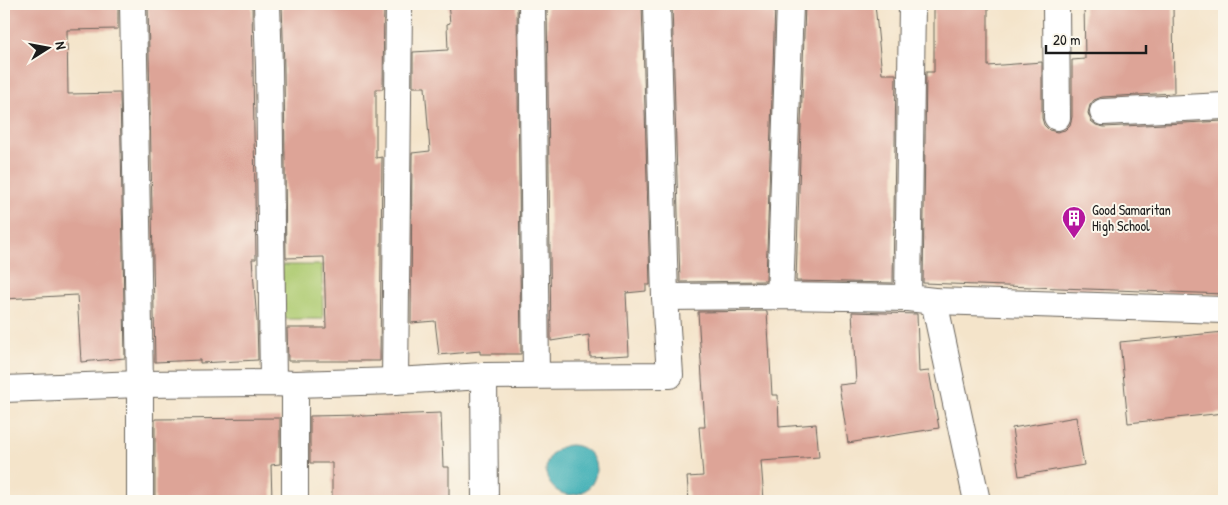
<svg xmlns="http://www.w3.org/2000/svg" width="1228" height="505" font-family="'Patrick Hand',sans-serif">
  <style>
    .green { fill: #aecb71; stroke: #657446 }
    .water { fill: #3badb4; stroke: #2c6468 }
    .building { fill: #dda497 }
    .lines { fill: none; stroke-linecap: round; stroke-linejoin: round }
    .street-casing { stroke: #686259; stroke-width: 28 }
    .street { stroke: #fff; stroke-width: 26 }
    .labels { text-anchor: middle; stroke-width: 4; stroke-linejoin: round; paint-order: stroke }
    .poi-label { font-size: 14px; fill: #1c1c1c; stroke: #fbf7ec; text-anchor: start }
  </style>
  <rect width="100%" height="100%" fill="#fbf7ec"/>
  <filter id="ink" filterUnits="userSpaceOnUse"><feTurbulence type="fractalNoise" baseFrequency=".02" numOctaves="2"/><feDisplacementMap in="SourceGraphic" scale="10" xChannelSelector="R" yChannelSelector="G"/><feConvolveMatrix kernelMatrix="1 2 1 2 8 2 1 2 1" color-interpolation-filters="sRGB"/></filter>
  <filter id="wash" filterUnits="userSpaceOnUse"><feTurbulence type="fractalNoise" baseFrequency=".0096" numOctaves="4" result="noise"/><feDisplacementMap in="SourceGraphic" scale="20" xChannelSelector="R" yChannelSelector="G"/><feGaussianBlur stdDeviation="1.12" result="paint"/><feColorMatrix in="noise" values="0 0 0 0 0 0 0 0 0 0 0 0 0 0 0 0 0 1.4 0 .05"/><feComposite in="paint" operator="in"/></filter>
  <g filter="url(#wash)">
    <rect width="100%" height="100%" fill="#f4e4ca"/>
    <polygon class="green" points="282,265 322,265 323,319 282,319"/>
    <circle class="water" cx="571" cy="470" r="25"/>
    <g id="blocks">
      <g class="building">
        <polygon points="4,4 118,4 118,29 67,30 68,94 120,93 125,358 81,362 77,295 4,299"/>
        <polygon points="148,4 252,4 256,259 252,259 257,321 258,360 200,363 200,360 155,362"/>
        <polygon points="282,4 384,4 383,89 376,89 376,158 382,157 380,361 288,361 287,328 326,328 324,257 286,258 284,67"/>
        <polygon points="448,4 517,4 521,354 480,354 480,351 439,355 435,321 411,323 412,153 430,151 425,87 413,87 413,52 448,50 447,24 450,23"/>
        <polygon points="547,4 642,4 650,285 646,285 646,291 626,293 629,355 590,357 589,335 551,341"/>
        <polygon points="672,4 775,4 766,281 680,282"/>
        <polygon points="805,4 875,4 882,74 896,74 893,283 796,281"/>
        <polygon points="934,4 988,4 988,66 1042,62 1042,118 1044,125 1049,130 1057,132 1065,130 1070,125 1072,117 1072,60 1085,59 1084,4 1173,4 1174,93 1102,97 1094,100 1090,105 1088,113 1091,121 1096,125 1104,127 1224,121 1224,294 923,283 926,72 934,72"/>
        <polygon points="767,311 772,395 778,395 779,427 816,424 819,457 761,461 764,500 689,501 687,477 703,476 699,427 705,427 698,312"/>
        <polygon points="852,312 917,314 919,372 929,371 939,428 848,443 839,385 856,383"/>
        <polygon points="1224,332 1224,413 1128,423 1120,342"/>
        <polygon points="441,413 443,467 449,467 449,501 332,501 332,463 310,463 310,416 361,415 362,416"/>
        <polygon points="1076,417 1084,465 1019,476 1012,428"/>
        <polygon points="280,418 280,464 271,465 272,501 223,501 223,498 155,501 155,419"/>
      </g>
    </g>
  </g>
  <g filter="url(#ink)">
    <use href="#blocks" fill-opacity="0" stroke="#686259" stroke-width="1"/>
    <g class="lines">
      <g class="street-casing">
        <g id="street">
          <polyline points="133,4 140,384 140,501"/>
          <polyline points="267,4 269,67 273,383"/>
          <polyline points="532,4 536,375"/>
          <polyline points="1056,4 1057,117"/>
          <polyline points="1103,112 1224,106"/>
          <polyline points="780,296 790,4"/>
          <polyline points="665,297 780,296 908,298 934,301 1224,310"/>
          <polyline points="908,298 912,4"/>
          <polyline points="934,301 977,501"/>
          <polyline points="484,376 485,501"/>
          <polyline points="395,381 399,4"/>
          <polyline points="295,384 295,501"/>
          <polyline points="4,389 140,384 273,383 295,384 395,381 484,376 670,375 665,297 657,4"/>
        </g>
      </g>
      <use href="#street" class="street"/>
    </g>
  </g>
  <defs>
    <g id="building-pin" transform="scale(1.25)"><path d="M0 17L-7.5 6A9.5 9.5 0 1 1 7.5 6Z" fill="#b5179e" stroke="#fbf7ec"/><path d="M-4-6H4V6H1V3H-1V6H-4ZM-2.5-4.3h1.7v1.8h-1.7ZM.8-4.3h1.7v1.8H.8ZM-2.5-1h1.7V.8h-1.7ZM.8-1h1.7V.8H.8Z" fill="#fff"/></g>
  </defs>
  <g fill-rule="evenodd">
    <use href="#building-pin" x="1074" y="218"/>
  </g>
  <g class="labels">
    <g class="poi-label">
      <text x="1092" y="215">Good Samaritan<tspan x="1092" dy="16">High School</tspan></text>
    </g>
  </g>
  <rect width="1228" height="505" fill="none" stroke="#fbf7ec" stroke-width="20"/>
  <g transform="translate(48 48) rotate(79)" stroke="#fbf7ec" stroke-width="4" paint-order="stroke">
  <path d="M0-4L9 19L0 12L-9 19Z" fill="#1c1c1c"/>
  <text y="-8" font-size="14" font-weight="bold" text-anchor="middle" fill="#1c1c1c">N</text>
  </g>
  <path d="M1046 45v8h100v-8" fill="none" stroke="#1c1c1c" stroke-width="2.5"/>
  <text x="1053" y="45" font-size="15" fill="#1c1c1c" stroke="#fbf7ec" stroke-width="4" paint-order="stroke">20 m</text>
</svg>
